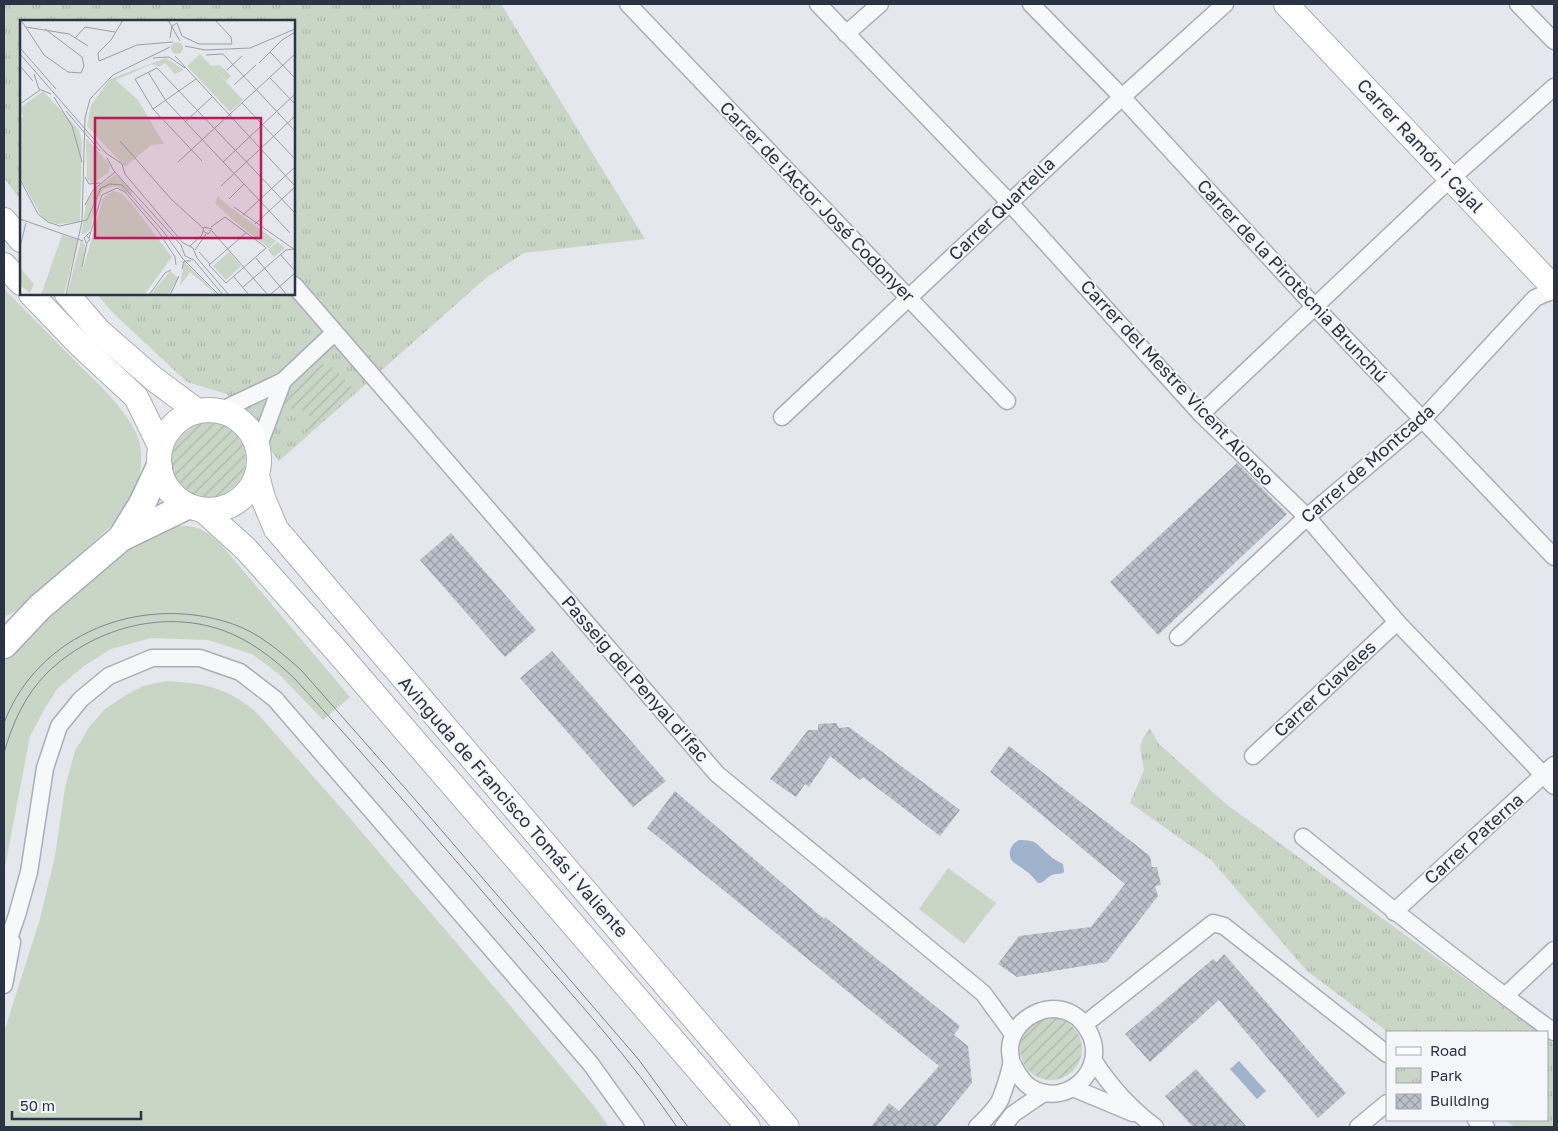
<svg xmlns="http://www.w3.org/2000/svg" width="1558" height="1131" font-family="'Golos Text',sans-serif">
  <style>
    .grass { fill: #c9d6c5 }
    .park { fill: url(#park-tufts) }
    .garden { fill: url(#garden-furrows) }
    .water { fill: #9fb4cc }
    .building { fill: url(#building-cross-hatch) }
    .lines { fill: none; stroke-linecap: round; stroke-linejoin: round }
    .street-casing { stroke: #a9aeb7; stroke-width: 19 }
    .secondary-casing { stroke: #a9aeb7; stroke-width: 26 }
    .primary-casing { stroke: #a3abb8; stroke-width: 29 }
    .street { stroke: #f7f8fa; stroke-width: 16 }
    .secondary { stroke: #fff; stroke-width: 24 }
    .primary { stroke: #fff; stroke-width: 26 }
    .tram { stroke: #7d8696; stroke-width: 1 }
    .labels { text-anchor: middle; stroke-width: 4; stroke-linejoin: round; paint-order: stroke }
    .street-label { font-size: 18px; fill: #2b3445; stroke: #f4f6f9 }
    .inset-road { fill: none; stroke: #9a9fa9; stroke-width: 1 }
    .view { fill: #c2185b; fill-opacity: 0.15; stroke: #c2185b; stroke-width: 2.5 }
    .inset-edge { fill: none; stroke: #2b3445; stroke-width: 2.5 }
  </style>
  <defs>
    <pattern id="park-tufts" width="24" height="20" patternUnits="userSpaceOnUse" patternTransform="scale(1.25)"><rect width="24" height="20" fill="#c9d6c5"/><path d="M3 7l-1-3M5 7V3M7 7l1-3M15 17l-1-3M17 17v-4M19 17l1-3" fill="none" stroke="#adb8ab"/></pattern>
    <pattern id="garden-furrows" width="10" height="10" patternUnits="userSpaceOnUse" patternTransform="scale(1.25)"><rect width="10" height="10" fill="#c9d6c5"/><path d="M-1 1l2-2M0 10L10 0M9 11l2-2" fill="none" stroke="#adb8ab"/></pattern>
    <pattern id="building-cross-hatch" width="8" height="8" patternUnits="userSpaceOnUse" patternTransform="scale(1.25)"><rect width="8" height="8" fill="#bbc0ca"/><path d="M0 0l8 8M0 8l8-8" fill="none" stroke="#989da6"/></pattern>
  </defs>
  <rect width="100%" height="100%" fill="#e4e7ec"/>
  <g class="grass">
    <path d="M4,289C26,311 49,334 71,357C92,378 134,415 140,444C144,465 138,488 130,508L23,607L4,617Z"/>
    <path d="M167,526C192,525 200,525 219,542L350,697L323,720L279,674L252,654L208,640L151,638L111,649L84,666L58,688L45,708L30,736L4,872V656L127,547Z"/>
    <path d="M166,681C203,683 227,687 256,712L342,809L513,1009L594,1106L609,1127H4V1032L40,919L55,856L65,788L75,751L90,726L105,709L126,695L143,686Z"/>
    <polygon points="948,868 996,903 964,944 919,909"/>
  </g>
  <g class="park">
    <polygon points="4,4 501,4 645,239 524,253 487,277 279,461 227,394 187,382 112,312 97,294 294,294 294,21 21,21 21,200 4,178"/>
    <polygon points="1150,728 1158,743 1226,804 1538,1032 1388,1032 1307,971 1211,860 1130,803 1144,770 1140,747 1143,738"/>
    <polygon points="1547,1038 1554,1044 1554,1127 1515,1127 1505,1120 1547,1120"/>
  </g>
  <g class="garden">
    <path d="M322,364L334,368L355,391L313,429L308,435L305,436C306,431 309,429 310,425C313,411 297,406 287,409L278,419C283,403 303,365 322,364Z"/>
    <circle cx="207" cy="459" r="39"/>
    <circle cx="1051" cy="1049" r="31"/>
  </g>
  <g class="water">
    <path d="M1019,840C1038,840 1036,844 1049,855C1053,859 1058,861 1063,864L1064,872C1060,875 1056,873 1052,875C1045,878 1045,883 1038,883C1034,879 1031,874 1026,871C1022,867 1016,865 1012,861C1007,853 1011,844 1019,840Z"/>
    <polygon points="1239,1061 1266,1091 1257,1099 1230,1069"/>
  </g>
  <g class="building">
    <polygon points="1237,463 1287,514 1158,635 1110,582"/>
    <polygon points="451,533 536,630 505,657 420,560"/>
    <polygon points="552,651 666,781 633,807 520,678"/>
    <polygon points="836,723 839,728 849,727 960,810 940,836 863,777 860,780 830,756 809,787 805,784 796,797 770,779 808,730 818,730 818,724"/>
    <polygon points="1009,746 1150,856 1152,867 1157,867 1161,885 1155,886 1158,896 1107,962 1017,977 998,964 1019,936 1091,927 1125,884 990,772"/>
    <polygon points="675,791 824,919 825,917 960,1026 954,1035 968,1046 972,1083 936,1127 871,1127 889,1103 899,1111 939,1066 647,828"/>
    <polygon points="1224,954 1346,1093 1318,1118 1219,1000 1150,1062 1125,1034 1213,959 1217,962"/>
    <polygon points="1196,1069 1247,1127 1193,1127 1165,1096"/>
  </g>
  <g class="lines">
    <g class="street-casing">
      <g id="street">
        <polyline points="628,4 1007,401"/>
        <polyline points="818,4 1009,202 1201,414 1307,517 1397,622 1554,786"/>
        <polyline points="1031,4 1122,97 1315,307 1554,557"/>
        <polyline points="1518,4 1554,41"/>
        <polyline points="846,34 880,4"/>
        <polyline points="294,285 717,774 983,993 1013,1034"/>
        <polyline points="220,411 283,381 334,333"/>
        <polyline points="1201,414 1436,192 1554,87"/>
        <polyline points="782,417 1122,97 1225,4"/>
        <polyline points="258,448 283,381"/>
        <polyline points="1178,637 1307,517 1422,420 1535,298 1554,290"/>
        <polyline points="1253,756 1397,622"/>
        <path d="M1303,837C1385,904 1468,970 1554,1032"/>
        <polyline points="1394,912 1554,765"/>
        <polyline points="4,953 17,915 29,872 45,768 59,726 81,699 109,676 152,658 200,658 240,672 275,699 590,1063 636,1127"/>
        <polyline points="4,985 12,942"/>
        <polyline points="1505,996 1554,950"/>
        <polyline points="1085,1024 1213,923 1224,926 1387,1054"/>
        <path d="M1094,1061C1110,1086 1131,1109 1155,1127"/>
        <polyline points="1073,1088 1133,1113"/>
        <polyline points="1476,1120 1486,1127"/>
        <path d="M977,1127C985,1119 997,1108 1001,1098C1005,1087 1009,1076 1011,1065C1012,1060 1010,1055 1010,1050C1010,1031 1024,1017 1041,1011C1051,1007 1065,1009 1074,1015C1081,1019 1085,1025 1089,1032C1109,1069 1066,1110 1030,1087C1021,1081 1017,1072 1012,1063"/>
        <polyline points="1003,1127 1013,1114 1044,1093"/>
        <polyline points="1358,1127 1387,1103"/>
      </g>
    </g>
    <g class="secondary-casing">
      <g id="secondary">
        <polyline points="1286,4 1554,288"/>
        <polyline points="4,220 21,240"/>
        <polyline points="4,265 21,283"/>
        <polyline points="31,294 80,345 136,397 160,446"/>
        <polyline points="67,294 99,331 154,379 197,411"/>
        <circle cx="209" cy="460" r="50"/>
        <polyline points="257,476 263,498 276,529 787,1127"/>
        <polyline points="203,510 246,549 342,657 748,1127"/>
      </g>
    </g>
    <g class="primary-casing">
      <g id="primary">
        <polyline points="121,538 142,504 159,468"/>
        <polyline points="4,645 40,607 121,538 187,506"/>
      </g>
    </g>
    <use href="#street" class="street"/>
    <use href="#secondary" class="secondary"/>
    <use href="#primary" class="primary"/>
    <g class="tram">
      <path d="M4,723C38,633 141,594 230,623C258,632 281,652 302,671L412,796L639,1060L688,1127"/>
      <path d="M4,753C12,724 25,695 47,673C92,629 161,609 222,630C250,640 273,658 294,678C371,762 445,848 519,934C574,997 630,1058 677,1127"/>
    </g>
  </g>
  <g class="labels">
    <g class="street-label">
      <text transform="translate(1420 146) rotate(47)" y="6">Carrer Ramón i Cajal</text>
      <text transform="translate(817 202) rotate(46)" y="6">Carrer de l'Actor José Codonyer</text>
      <text transform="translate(1002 209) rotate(-44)" y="6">Carrer Quartella</text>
      <text transform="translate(1292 281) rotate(47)" y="6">Carrer de la Pirotècnia Brunchú</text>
      <text transform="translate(1177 383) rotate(47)" y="6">Carrer del Mestre Vicent Alonso</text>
      <text transform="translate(1368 464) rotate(-41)" y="6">Carrer de Montcada</text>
      <text transform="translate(635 679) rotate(49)" y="6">Passeig del Penyal d'Ifac</text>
      <text transform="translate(1325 689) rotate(-43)" y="6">Carrer Claveles</text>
      <text transform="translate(513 807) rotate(49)" y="6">Avinguda de Francisco Tomás i Valiente</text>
      <text transform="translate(1474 839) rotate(-42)" y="6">Carrer Paterna</text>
    </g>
  </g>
  <g transform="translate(20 20)">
    <rect width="275" height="275" fill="#e4e7ec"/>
    <path d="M180,34L223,80L210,92L167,46ZM66,118L90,145L89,152L72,164L67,159ZM96,154L113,172L110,175L97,166L84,169L79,176L70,210L61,216L66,184L74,170ZM93,171L101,173L112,184L152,237L124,275H47L61,220L65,225L63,249L83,178ZM257,222L265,228L254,237L248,230ZM209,232L221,246L206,260L193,246ZM164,242L186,263L197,275L170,252L160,266ZM0,248L14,264L10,273L0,265Z" fill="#c9d6c5"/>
    <path d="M146,38L164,50L155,54L145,43L139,47L132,44L96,60L118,80L144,124L131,125L105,147L67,106L71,85L90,59ZM200,45L211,56L206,61L191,46ZM23,71L59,110L62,122L60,202L37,204L23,199L0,157V99L3,96L0,88ZM198,176L206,184L256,221L249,228L214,201L195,183ZM42,215L58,220L45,270L43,275H21ZM150,251L158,258L148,275H130Z" fill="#c9d6c5"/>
    <path d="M151 28a6 6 0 1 1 12 0a6 6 0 1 1-12 0Z" fill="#c9d6c5"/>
    <path class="inset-road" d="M1,0L24,35L48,52L61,53L64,46L62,37L25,9M103,0L91,20L78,33L79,41L117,25L153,22M148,0L160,21M6,7L49,14L68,26M56,17L65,7L95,12M150,18L152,6L157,3L162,16L179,24H212L211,17L195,0M165,26L185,30L230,28L275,9M0,28L36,69M250,32L275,58M0,34L86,133L102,144L105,154L163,223L173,228L177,238L209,275M186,35L203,34L275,111M155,36L275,166M133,38L149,37L165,48M239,43L262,20L275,12M0,46L13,61M207,50L222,36M128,52L146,81L270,213M14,54L19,69L31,74M249,57L275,84M214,65L236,45M34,77L52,106L62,142M222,83L275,139M0,84L20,70M133,89L176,59M46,91L80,131M165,102L192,77M100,121L152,180L183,208M87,138L94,151L161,225L165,236L174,240L203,275M182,141L133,89L115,59L137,48L275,193M158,142L275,34M203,142L275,74M65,157L69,164L80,163M0,159L18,194L28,202L40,206L67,200L81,168L90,164L102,165L143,211L163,239L199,275M201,166L275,96M209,179L224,164M65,185L73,170L95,152M214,187L275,230M223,195L275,147M0,199L63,221M235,204L275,167M191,207L205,197L244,226L246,228L206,263L189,245L226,213M192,211L248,275M67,216L70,220L66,223L64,218L70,212M69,218L82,175L97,168L105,172L138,211L155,237L156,245M170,226L182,215L184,207L192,209L188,214L183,211M0,227L6,203M175,230L186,214M179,232L190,244M260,234L275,251M236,238L267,275M62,247L67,223M162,249L164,241H171M214,257L229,275M223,267L266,230L274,229M46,275L62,201L65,98L70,79L93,55L150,27M129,275L145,253L151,250M150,275L159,256M250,275L275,253"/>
    <path class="view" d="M75,98H241V218H75Z"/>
    <rect width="275" height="275" class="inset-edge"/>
  </g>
  <rect width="1558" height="1131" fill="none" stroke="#2b3445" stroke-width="10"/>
  <rect x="1386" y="1031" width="162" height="90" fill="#f4f6f9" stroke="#a4a8b1"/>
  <rect x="1396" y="1047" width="25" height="8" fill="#ffffff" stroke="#a4a8b1"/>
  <text x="1430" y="1056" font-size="15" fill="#2b3445">Road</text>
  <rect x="1396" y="1068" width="25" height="15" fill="url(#park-tufts)" stroke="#a4a8b1"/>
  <text x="1430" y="1081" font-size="15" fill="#2b3445">Park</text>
  <rect x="1396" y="1094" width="25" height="15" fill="url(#building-cross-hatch)" stroke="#a4a8b1"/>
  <text x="1430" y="1106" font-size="15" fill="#2b3445">Building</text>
  <path d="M12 1111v8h129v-8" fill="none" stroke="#2b3445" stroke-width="2.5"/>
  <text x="20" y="1111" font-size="15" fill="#2b3445" stroke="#f4f6f9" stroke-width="4" paint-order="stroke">50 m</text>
</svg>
